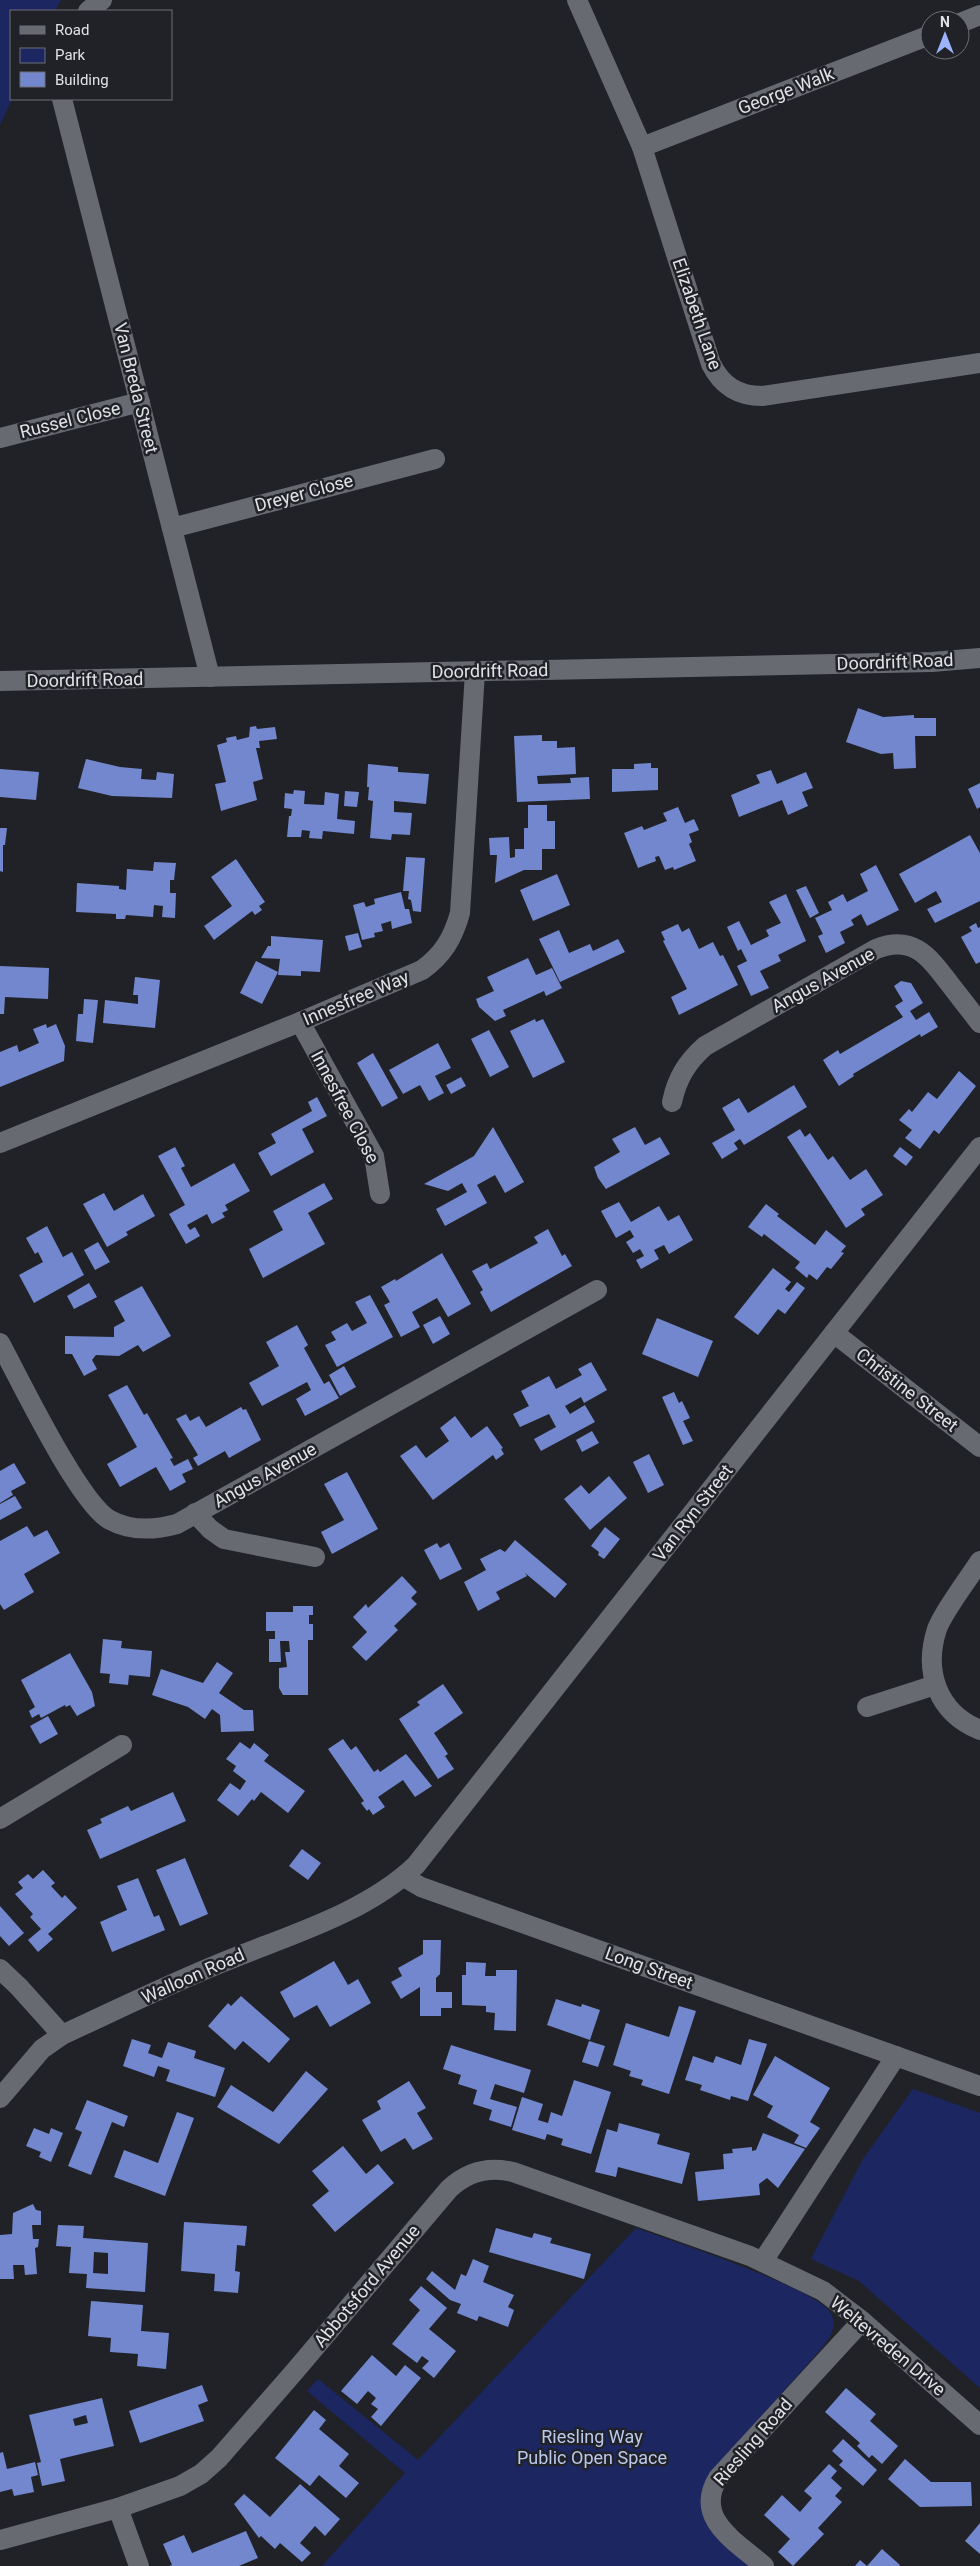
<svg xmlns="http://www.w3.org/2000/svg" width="980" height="2566" font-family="Roboto,sans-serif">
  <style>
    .green { fill: #1c2762 }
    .building { fill: #7287cd; fill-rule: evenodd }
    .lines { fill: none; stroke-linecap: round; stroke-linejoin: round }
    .minor { stroke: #686a71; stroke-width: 20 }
    .labels { text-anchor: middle; stroke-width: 5; stroke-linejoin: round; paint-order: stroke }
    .street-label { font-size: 18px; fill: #e1e2e6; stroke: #202228 }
    .park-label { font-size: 18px; fill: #bbc8ee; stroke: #202228 }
  </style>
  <rect width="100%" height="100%" fill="#202228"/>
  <g class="green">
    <polygon points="0,0 61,0 55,11 11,11 12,99 0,125"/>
    <polygon points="913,2089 980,2113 980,2388 859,2281 811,2259 863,2159"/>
    <path d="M636,2228C668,2240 820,2289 831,2314C838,2327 830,2337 822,2348L709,2475C685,2519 721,2540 751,2566H322L405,2473L307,2391L318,2379L418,2460Z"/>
  </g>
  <g class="building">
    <polygon points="858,708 883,717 914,715 914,718 936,718 936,736 915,736 916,768 894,769 893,753 881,754 846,742"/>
    <polygon points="256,726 257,729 275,727 277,739 259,741 260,748 256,748 263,779 253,782 257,800 221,811 215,784 226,782 217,745 227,742 226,738 236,736 237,740 249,737 250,727"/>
    <polygon points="542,735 542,741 557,741 557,748 575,747 576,774 537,776 538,784 571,783 570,778 589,777 590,799 517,802 514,736"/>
    <polygon points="86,759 120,767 142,769 141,779 156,780 157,772 174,774 172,798 112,796 78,788"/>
    <polygon points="651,763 651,768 658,768 658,790 612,792 612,769 634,769 634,764"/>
    <polygon points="368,764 398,767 398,772 429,774 426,804 394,801 394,812 412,813 410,835 392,834 391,840 370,838 373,801 368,800 369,787 367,787"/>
    <polygon points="0,769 39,772 36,800 0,797"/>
    <polygon points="771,770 777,784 806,772 813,788 802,792 808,806 788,815 782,800 739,817 731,795 760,783 756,775"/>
    <polygon points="980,783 980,807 977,809 968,789"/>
    <polygon points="294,790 305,791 304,804 324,805 325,792 339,794 337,819 355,821 354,834 323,831 322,839 309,838 310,831 302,830 301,837 287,837 289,816 291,816 292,809 284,808 285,793 293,794"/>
    <polygon points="345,791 359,792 357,807 344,806"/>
    <polygon points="528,805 547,805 547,821 555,821 555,849 542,849 542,870 524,870 495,883 497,855 490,855 489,838 509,837 510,858 515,857 515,849 524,849 524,828 528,828"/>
    <polygon points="678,807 685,823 694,819 699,830 689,834 692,842 689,844 696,861 674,870 673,867 665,870 659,856 655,857 656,861 638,868 624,833 642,826 644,830 667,821 663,813"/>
    <polygon points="0,828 7,828 5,845 3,845 3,872 0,871"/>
    <polygon points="970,835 980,853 980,901 935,923 927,909 942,902 936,891 915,903 899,874"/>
    <polygon points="406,857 425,858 421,912 413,911 411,900 408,899 409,891 403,891"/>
    <polygon points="236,859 265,902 259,906 262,910 255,915 252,911 214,940 204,926 232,906 211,877"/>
    <polygon points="154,862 176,863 174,880 170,880 170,893 176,893 175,918 162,917 163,906 154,905 153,917 126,915 125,919 116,919 116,914 76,912 77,883 119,886 119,889 126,890 127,869 153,871"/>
    <polygon points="876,865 899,910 867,926 861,914 851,920 854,925 840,932 845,943 826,953 818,936 823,934 815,918 832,910 828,902 843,894 847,902 868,891 860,874"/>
    <polygon points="557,874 570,905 533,921 520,890"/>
    <polygon points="806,886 819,913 810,918 796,890"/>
    <polygon points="401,892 405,909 409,909 412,923 392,929 391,921 381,924 383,931 374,933 375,937 362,940 353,905 364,902 366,907 375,904 374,899"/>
    <polygon points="786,894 806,941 778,955 781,961 760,971 769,988 751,996 737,966 747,961 741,949 738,951 727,927 739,921 751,945 769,936 766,930 781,923 769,902"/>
    <polygon points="976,923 978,928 980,927 980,962 976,964 961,937 972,931 969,927"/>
    <polygon points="678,924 682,932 689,928 699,949 713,942 720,956 723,955 738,985 679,1015 671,997 687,989 663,941 665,940 661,932"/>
    <polygon points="559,930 569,953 590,944 593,951 618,939 625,952 560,982 539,939"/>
    <polygon points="358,933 362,947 349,951 345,936"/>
    <polygon points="271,936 323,940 320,972 301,971 301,976 278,975 280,959 261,958 268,946 271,946"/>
    <polygon points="528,958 536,975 552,968 562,988 546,996 544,991 503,1010 506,1016 495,1021 479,1007 476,999 494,991 487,977"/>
    <polygon points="256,961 278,972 262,1004 240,993"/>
    <polygon points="0,966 49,968 48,999 5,997 4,1014 0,1014"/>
    <polygon points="135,977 160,980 155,1028 103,1023 105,1000 138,1004 138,995 133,995"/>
    <polygon points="901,981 911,983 923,1003 910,1011 916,1020 929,1012 938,1027 921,1037 920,1034 915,1037 853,1074 854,1076 839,1086 823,1060 838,1050 840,1054 903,1017 895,1006 903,1001 894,986"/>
    <polygon points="84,999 98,1000 93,1043 76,1041 78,1014 83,1014"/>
    <polygon points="535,1019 536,1022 543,1019 565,1062 533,1078 510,1031"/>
    <polygon points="46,1024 47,1028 56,1024 65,1046 64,1061 0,1087 0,1052 17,1045 19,1052 39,1043 33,1029"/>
    <polygon points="489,1030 509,1067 490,1077 471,1039"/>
    <polygon points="438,1043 451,1068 435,1076 444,1093 429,1101 420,1085 403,1094 389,1070"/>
    <polygon points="373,1053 398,1098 382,1107 357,1063"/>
    <polygon points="959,1071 976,1086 939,1134 934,1130 920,1149 905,1138 912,1130 899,1120 909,1109 912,1112 928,1092 937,1099"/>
    <polygon points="461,1077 466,1086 451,1094 446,1085"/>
    <polygon points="794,1085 807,1107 744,1145 740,1139 734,1143 738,1149 722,1159 712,1143 735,1130 722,1108 739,1098 748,1113"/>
    <polygon points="317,1097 327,1116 302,1129 314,1152 271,1176 258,1153 276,1143 271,1134 312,1111 308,1102"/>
    <polygon points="493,1127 524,1182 505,1193 495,1175 477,1185 487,1203 445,1226 436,1209 467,1192 462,1183 448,1191 424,1184 474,1156"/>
    <polygon points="635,1127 645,1145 660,1137 670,1154 606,1189 598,1178 594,1167 620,1152 612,1139"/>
    <polygon points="800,1129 805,1137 810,1133 828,1160 833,1156 850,1180 866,1169 883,1195 861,1209 865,1215 846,1228 787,1137"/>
    <polygon points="175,1147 185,1166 181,1168 191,1187 234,1163 250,1191 225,1205 228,1210 222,1213 225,1217 212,1224 207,1214 187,1225 190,1230 195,1227 200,1236 186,1244 169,1214 185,1205 158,1156"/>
    <polygon points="900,1147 913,1157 906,1166 893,1156"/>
    <polygon points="324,1183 333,1199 308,1213 325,1244 263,1278 249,1249 283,1230 273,1211"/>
    <polygon points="104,1193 114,1211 143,1194 155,1216 126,1232 128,1235 107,1247 83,1204"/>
    <polygon points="619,1202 631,1222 659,1206 668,1221 679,1215 693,1240 669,1254 664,1245 654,1250 659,1259 641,1269 636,1260 644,1256 640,1249 633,1253 626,1242 634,1237 630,1230 616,1238 601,1211"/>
    <polygon points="766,1204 779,1214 777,1216 815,1245 826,1230 846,1246 841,1252 844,1253 831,1269 827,1267 817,1280 809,1274 807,1278 795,1268 800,1262 764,1234 762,1237 748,1227"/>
    <polygon points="47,1226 63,1257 72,1252 84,1275 34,1303 19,1275 43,1262 38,1252 35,1254 26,1238"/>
    <polygon points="548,1229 562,1256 565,1254 572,1266 491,1312 480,1292 483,1290 472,1271 487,1263 490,1269 538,1243 534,1237"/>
    <polygon points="98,1242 110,1262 95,1270 84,1250"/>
    <polygon points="442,1253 471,1304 448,1317 437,1298 412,1312 420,1327 401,1337 384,1305 390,1302 381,1287 395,1279 396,1281"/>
    <polygon points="773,1268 791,1282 785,1289 789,1292 797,1282 805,1288 785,1314 778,1309 758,1335 734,1317"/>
    <polygon points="89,1283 97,1297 74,1309 67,1296"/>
    <polygon points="142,1286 171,1336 143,1352 138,1345 119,1356 96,1355 92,1360 97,1369 84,1376 72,1354 65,1354 65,1336 114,1337 114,1327 125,1321 114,1301"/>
    <polygon points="370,1295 393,1337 337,1367 325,1345 336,1340 331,1332 347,1323 352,1331 367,1323 355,1302"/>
    <polygon points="440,1316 450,1334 433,1344 423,1325"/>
    <polygon points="657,1318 713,1341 698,1377 642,1354"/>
    <polygon points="297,1325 308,1345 304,1348 324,1384 329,1381 339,1398 305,1416 296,1399 311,1390 307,1382 262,1406 249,1383 279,1366 266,1342"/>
    <polygon points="591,1362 607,1390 584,1403 581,1397 565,1406 570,1414 585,1405 595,1422 541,1451 534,1439 556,1427 549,1414 520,1427 513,1414 529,1406 521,1391 549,1376 556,1389 582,1375 578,1369"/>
    <polygon points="344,1366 356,1387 340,1396 329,1375"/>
    <polygon points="127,1385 144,1415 147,1413 173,1458 170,1459 174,1466 188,1459 193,1469 182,1474 186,1482 170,1491 156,1467 120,1487 107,1464 137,1447 108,1395"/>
    <polygon points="674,1392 679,1403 682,1401 690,1418 683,1421 693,1441 683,1445 662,1397"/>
    <polygon points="241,1407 243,1410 246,1409 261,1440 229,1458 225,1451 198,1466 193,1458 198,1455 176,1419 186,1414 190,1421 199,1416 206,1427"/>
    <polygon points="455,1416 471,1438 487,1426 503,1448 501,1449 504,1454 496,1460 493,1455 433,1500 400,1456 416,1445 426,1458 449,1441 440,1428"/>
    <polygon points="592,1431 599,1443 582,1452 576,1440"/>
    <polygon points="649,1454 664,1485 648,1493 633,1462"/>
    <polygon points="14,1463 26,1483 11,1491 13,1495 0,1503 0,1471"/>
    <polygon points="347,1472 378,1529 332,1554 321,1532 344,1520 324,1484"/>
    <polygon points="609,1476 627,1498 590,1530 564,1499 581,1485 589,1494"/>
    <polygon points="15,1496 22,1508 0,1520 0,1504"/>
    <polygon points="27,1526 34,1537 47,1530 60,1553 24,1574 34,1592 4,1610 0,1604 0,1541"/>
    <polygon points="605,1527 620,1539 604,1559 598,1555 599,1552 591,1546"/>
    <polygon points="515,1540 567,1584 555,1598 525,1573 527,1576 496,1592 500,1599 478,1611 464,1582 486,1570 480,1559 500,1549 505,1552"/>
    <polygon points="437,1543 440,1548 449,1543 462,1569 440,1580 424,1550"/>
    <polygon points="402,1576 417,1592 411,1598 417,1604 394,1626 398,1630 366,1661 352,1647 367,1632 353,1617 366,1604 368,1608"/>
    <polygon points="293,1606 313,1606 313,1615 309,1615 309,1624 313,1624 313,1640 308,1640 308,1695 283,1695 279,1688 279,1668 287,1667 285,1652 290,1652 289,1641 280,1641 281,1662 269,1662 269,1639 275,1639 275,1631 266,1631 266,1612 293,1612"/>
    <polygon points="103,1639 122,1641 121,1648 152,1651 150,1677 129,1675 128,1685 109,1683 110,1674 100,1673"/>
    <polygon points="70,1653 92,1692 95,1706 77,1716 70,1705 66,1707 65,1705 41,1718 39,1714 32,1718 29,1711 35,1707 21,1680"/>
    <polygon points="217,1662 233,1673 219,1693 244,1710 253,1710 254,1731 221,1732 220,1715 212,1709 205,1719 188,1707 152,1695 161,1669 203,1683"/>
    <polygon points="443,1684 463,1713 434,1733 448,1754 445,1756 454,1769 438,1779 399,1719 420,1705 417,1702"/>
    <polygon points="48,1716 58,1734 40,1744 30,1726"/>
    <polygon points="343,1739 351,1750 356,1746 374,1772 378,1769 380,1772 406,1754 432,1786 415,1797 403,1780 378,1797 385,1807 373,1815 369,1809 367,1811 361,1803 364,1801 328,1749"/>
    <polygon points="240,1742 250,1749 254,1743 269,1755 264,1761 305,1791 288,1813 261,1792 254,1801 252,1799 238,1816 217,1800 230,1783 240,1790 246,1781 233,1771 236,1766 226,1759"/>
    <polygon points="173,1792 186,1821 100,1859 87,1830 102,1823 100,1819 128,1806 131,1811"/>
    <polygon points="302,1849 321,1863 308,1880 289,1866"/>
    <polygon points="185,1858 208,1914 180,1926 156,1870"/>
    <polygon points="43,1870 55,1883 51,1886 62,1898 65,1895 77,1908 48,1934 53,1939 38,1952 28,1940 41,1929 30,1917 33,1914 15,1894 23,1888 18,1882 28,1874 33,1879"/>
    <polygon points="138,1878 154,1917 159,1915 165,1930 112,1952 100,1922 127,1910 117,1886"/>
    <polygon points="0,1906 24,1933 9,1946 0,1936"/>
    <polygon points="423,1940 441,1940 440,1974 436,1978 436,1992 452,1992 452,2008 441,2008 441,2016 420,2016 420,1987 401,1999 391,1982 402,1976 398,1968 423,1954"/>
    <polygon points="334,1961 348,1985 358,1979 371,2003 330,2027 317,2005 294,2018 280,1992"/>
    <polygon points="466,1962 486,1963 485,1976 496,1976 496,1970 517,1970 516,2031 494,2030 495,2013 486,2012 486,2006 462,2005 462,1975 466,1975"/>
    <polygon points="241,1996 290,2039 269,2063 243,2041 235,2050 208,2026 228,2003 231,2006"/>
    <polygon points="556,1999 581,2007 582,2004 600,2010 590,2040 547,2025"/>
    <polygon points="679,2006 696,2011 669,2094 641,2085 643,2080 629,2076 631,2071 613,2065 626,2023 669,2037"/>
    <polygon points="132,2039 151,2045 148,2053 162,2058 168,2042 196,2051 194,2058 225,2068 215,2097 166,2081 170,2070 158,2066 154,2077 123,2066"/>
    <polygon points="749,2039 767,2044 748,2101 731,2096 730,2100 700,2090 702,2085 685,2080 693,2056 713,2063 716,2056 741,2065"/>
    <polygon points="589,2041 605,2046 598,2067 582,2062"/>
    <polygon points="451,2045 531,2070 524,2093 495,2084 490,2099 517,2107 511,2127 489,2120 492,2110 473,2104 477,2090 458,2084 461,2075 443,2069"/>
    <polygon points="775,2056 830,2088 810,2122 820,2128 806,2148 794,2143 799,2135 767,2117 773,2106 753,2095"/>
    <polygon points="306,2071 328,2089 279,2144 217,2107 231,2085 273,2112"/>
    <polygon points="574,2080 611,2092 591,2154 561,2145 563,2139 547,2134 545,2140 512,2130 522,2097 543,2104 538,2120 548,2123 551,2112 562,2116"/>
    <polygon points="409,2081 426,2108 417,2113 433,2139 413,2150 405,2138 381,2152 362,2120 381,2109 377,2101"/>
    <polygon points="87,2100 128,2116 124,2127 112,2122 91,2175 68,2166 82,2132 75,2129"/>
    <polygon points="177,2112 194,2118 165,2196 114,2177 124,2150 158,2163"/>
    <polygon points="619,2123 660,2134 657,2144 690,2153 682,2184 618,2167 616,2177 595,2172 607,2129 617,2132"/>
    <polygon points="34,2128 49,2134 51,2128 63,2133 51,2162 39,2157 41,2152 26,2146"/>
    <polygon points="763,2133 805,2149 778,2188 767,2178 759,2184 760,2195 698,2201 695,2172 724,2169 723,2154 733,2153 732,2149 752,2147 752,2151 756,2150"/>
    <polygon points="343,2146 366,2174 378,2164 394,2183 335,2232 312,2205 329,2191 312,2171"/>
    <polygon points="33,2204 36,2210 41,2211 41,2225 32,2225 33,2239 39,2239 38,2247 35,2248 37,2274 25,2275 24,2265 13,2265 14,2279 0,2279 0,2235 12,2234 13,2213"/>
    <polygon points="184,2222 247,2226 245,2246 237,2245 235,2271 240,2272 238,2293 214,2291 215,2274 181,2271"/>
    <path d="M58,2225L84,2226L83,2238L148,2243L145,2292L86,2288L87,2274L69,2273L71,2247L56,2246ZM94,2252L108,2253V2274L93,2273Z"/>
    <polygon points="496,2228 532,2238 534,2233 552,2238 550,2243 591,2254 584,2279 489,2252"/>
    <polygon points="473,2259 489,2266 483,2282 514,2295 508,2307 514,2310 508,2327 479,2316 477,2321 457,2313 461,2304 450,2300 426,2279 432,2271 455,2290 461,2274 466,2276"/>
    <polygon points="421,2286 447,2308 429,2329 456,2351 434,2378 422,2368 429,2361 422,2356 417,2363 392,2344 420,2310 409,2300"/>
    <polygon points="91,2301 143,2305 141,2331 169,2333 166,2369 137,2366 138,2354 110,2352 111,2338 88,2336"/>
    <polygon points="372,2355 396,2376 405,2365 421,2378 381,2426 371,2417 378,2409 371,2404 376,2398 368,2391 357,2404 341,2391"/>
    <polygon points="202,2385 208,2401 198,2405 204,2421 140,2443 129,2411"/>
    <polygon points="846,2388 876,2414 870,2421 898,2446 882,2464 872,2455 869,2458 857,2446 860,2443 825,2412"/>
    <path d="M102,2398L114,2446L60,2459L65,2481L42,2486L37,2463L41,2462L29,2415ZM86,2415L88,2423L75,2426L73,2419Z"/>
    <polygon points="314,2410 326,2420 319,2429 349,2454 339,2466 359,2483 346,2498 319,2475 310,2486 275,2458"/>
    <polygon points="843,2439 877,2470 863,2486 839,2465 843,2461 832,2451"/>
    <polygon points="3,2452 7,2469 35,2462 38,2475 31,2477 34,2492 14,2496 12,2489 0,2492 0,2453"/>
    <polygon points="905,2459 931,2482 971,2482 972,2506 920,2507 888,2479"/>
    <polygon points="829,2464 837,2471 831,2478 842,2488 835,2496 842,2502 818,2528 824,2534 793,2566 778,2552 790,2539 764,2515 782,2495 800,2512 812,2498 804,2491"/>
    <polygon points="300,2484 340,2519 325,2536 315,2526 300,2543 311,2553 302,2562 280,2543 275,2549 261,2536 259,2538 234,2504 244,2494 270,2517"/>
    <polygon points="980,2523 980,2554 965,2541"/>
    <polygon points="246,2531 258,2558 239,2566 169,2566 172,2565 163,2544 184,2535 192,2553"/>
    <polygon points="882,2549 900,2565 899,2566 855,2566 860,2560 867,2566"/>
  </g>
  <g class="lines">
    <g class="minor">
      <path d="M577,0L642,147L711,364C722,386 738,396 762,396L980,363"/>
      <polyline points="88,11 102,0"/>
      <polyline points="960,23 980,15"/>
      <polyline points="62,99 210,677"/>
      <polyline points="642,147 930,35"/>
      <polyline points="0,438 140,402"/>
      <polyline points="172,528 435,459"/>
      <polyline points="0,681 932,662 980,658"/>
      <polyline points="300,1022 374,1156 380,1194"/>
      <path d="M672,1102C677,1078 687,1062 705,1046L876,949C913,934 929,957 949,983C959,996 970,1010 980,1023"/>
      <path d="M0,1143L300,1022L422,970C443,955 453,938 460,913L475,672"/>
      <polyline points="834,1333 980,1447"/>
      <path d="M0,1343C20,1380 79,1503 110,1520C132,1532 155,1530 177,1524L597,1290"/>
      <polyline points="195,1513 210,1529 224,1539 315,1557"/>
      <path d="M980,1561C969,1578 943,1612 937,1629C923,1672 938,1713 980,1730"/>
      <polyline points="867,1707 935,1685"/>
      <polyline points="0,1819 122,1745"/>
      <polyline points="404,1877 421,1887 980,2086"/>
      <polyline points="0,1969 19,1987 62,2035"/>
      <path d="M0,2098L42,2049L62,2035C114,2011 167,1985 221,1963C286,1936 365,1914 416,1865L980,1147"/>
      <polyline points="763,2261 896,2056"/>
      <polyline points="118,2508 139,2566"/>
      <path d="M0,2540L118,2508L180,2486L201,2474L219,2458L295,2371L449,2189C467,2172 488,2166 513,2172L750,2256L823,2291L862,2321L980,2425"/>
      <path d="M764,2566C737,2542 693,2519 718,2478L862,2321"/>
    </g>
  </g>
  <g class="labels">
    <g class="street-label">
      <text transform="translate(786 91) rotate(-21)" y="6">George Walk</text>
      <text transform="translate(697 314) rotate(71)" y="6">Elizabeth Lane</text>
      <text transform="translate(136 388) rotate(76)" y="6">Van Breda Street</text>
      <text transform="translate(70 420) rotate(-14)" y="6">Russel Close</text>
      <text transform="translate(304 493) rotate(-15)" y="6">Dreyer Close</text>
      <text transform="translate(895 662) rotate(-2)" y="6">Doordrift Road</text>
      <text transform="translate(490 671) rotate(-1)" y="6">Doordrift Road</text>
      <text transform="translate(85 680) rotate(-1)" y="6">Doordrift Road</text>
      <text transform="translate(823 980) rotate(-29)" y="6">Angus Avenue</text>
      <text transform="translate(356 998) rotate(-23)" y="6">Innesfree Way</text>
      <text transform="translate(345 1107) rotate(62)" y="6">Innesfree Close</text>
      <text transform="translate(907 1390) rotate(38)" y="6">Christine Street</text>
      <text transform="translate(265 1475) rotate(-29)" y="6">Angus Avenue</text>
      <text transform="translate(693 1513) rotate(-52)" y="6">Van Ryn Street</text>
      <text transform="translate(649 1968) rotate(20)" y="6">Long Street</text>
      <text transform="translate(193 1976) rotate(-24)" y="6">Walloon Road</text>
      <text transform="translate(367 2286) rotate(-50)" y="6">Abbotsford Avenue</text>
      <text transform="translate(888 2346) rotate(40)" y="6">Weltevreden Drive</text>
      <text transform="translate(753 2442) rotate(-49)" y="6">Riesling Road</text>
    </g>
    <g class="park-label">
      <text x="592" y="2443">Riesling Way<tspan x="592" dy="21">Public Open Space</tspan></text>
    </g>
  </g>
  <rect x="10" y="10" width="162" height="90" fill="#202228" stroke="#6d6f74"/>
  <rect x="20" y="26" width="25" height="8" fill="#686a71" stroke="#6d6f74"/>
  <text x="55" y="35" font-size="15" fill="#e1e2e6">Road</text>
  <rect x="20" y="48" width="25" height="15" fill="#1c2762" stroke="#6d6f74"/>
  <text x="55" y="60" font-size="15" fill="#e1e2e6">Park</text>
  <rect x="20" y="72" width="25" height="15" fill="#7287cd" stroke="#6d6f74"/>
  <text x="55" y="85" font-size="15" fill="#e1e2e6">Building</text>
  <g transform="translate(945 35)"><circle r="24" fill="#202228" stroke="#6d6f74"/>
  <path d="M0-4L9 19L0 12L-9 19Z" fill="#9db4fd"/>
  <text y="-8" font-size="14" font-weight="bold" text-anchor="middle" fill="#e1e2e6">N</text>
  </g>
</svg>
